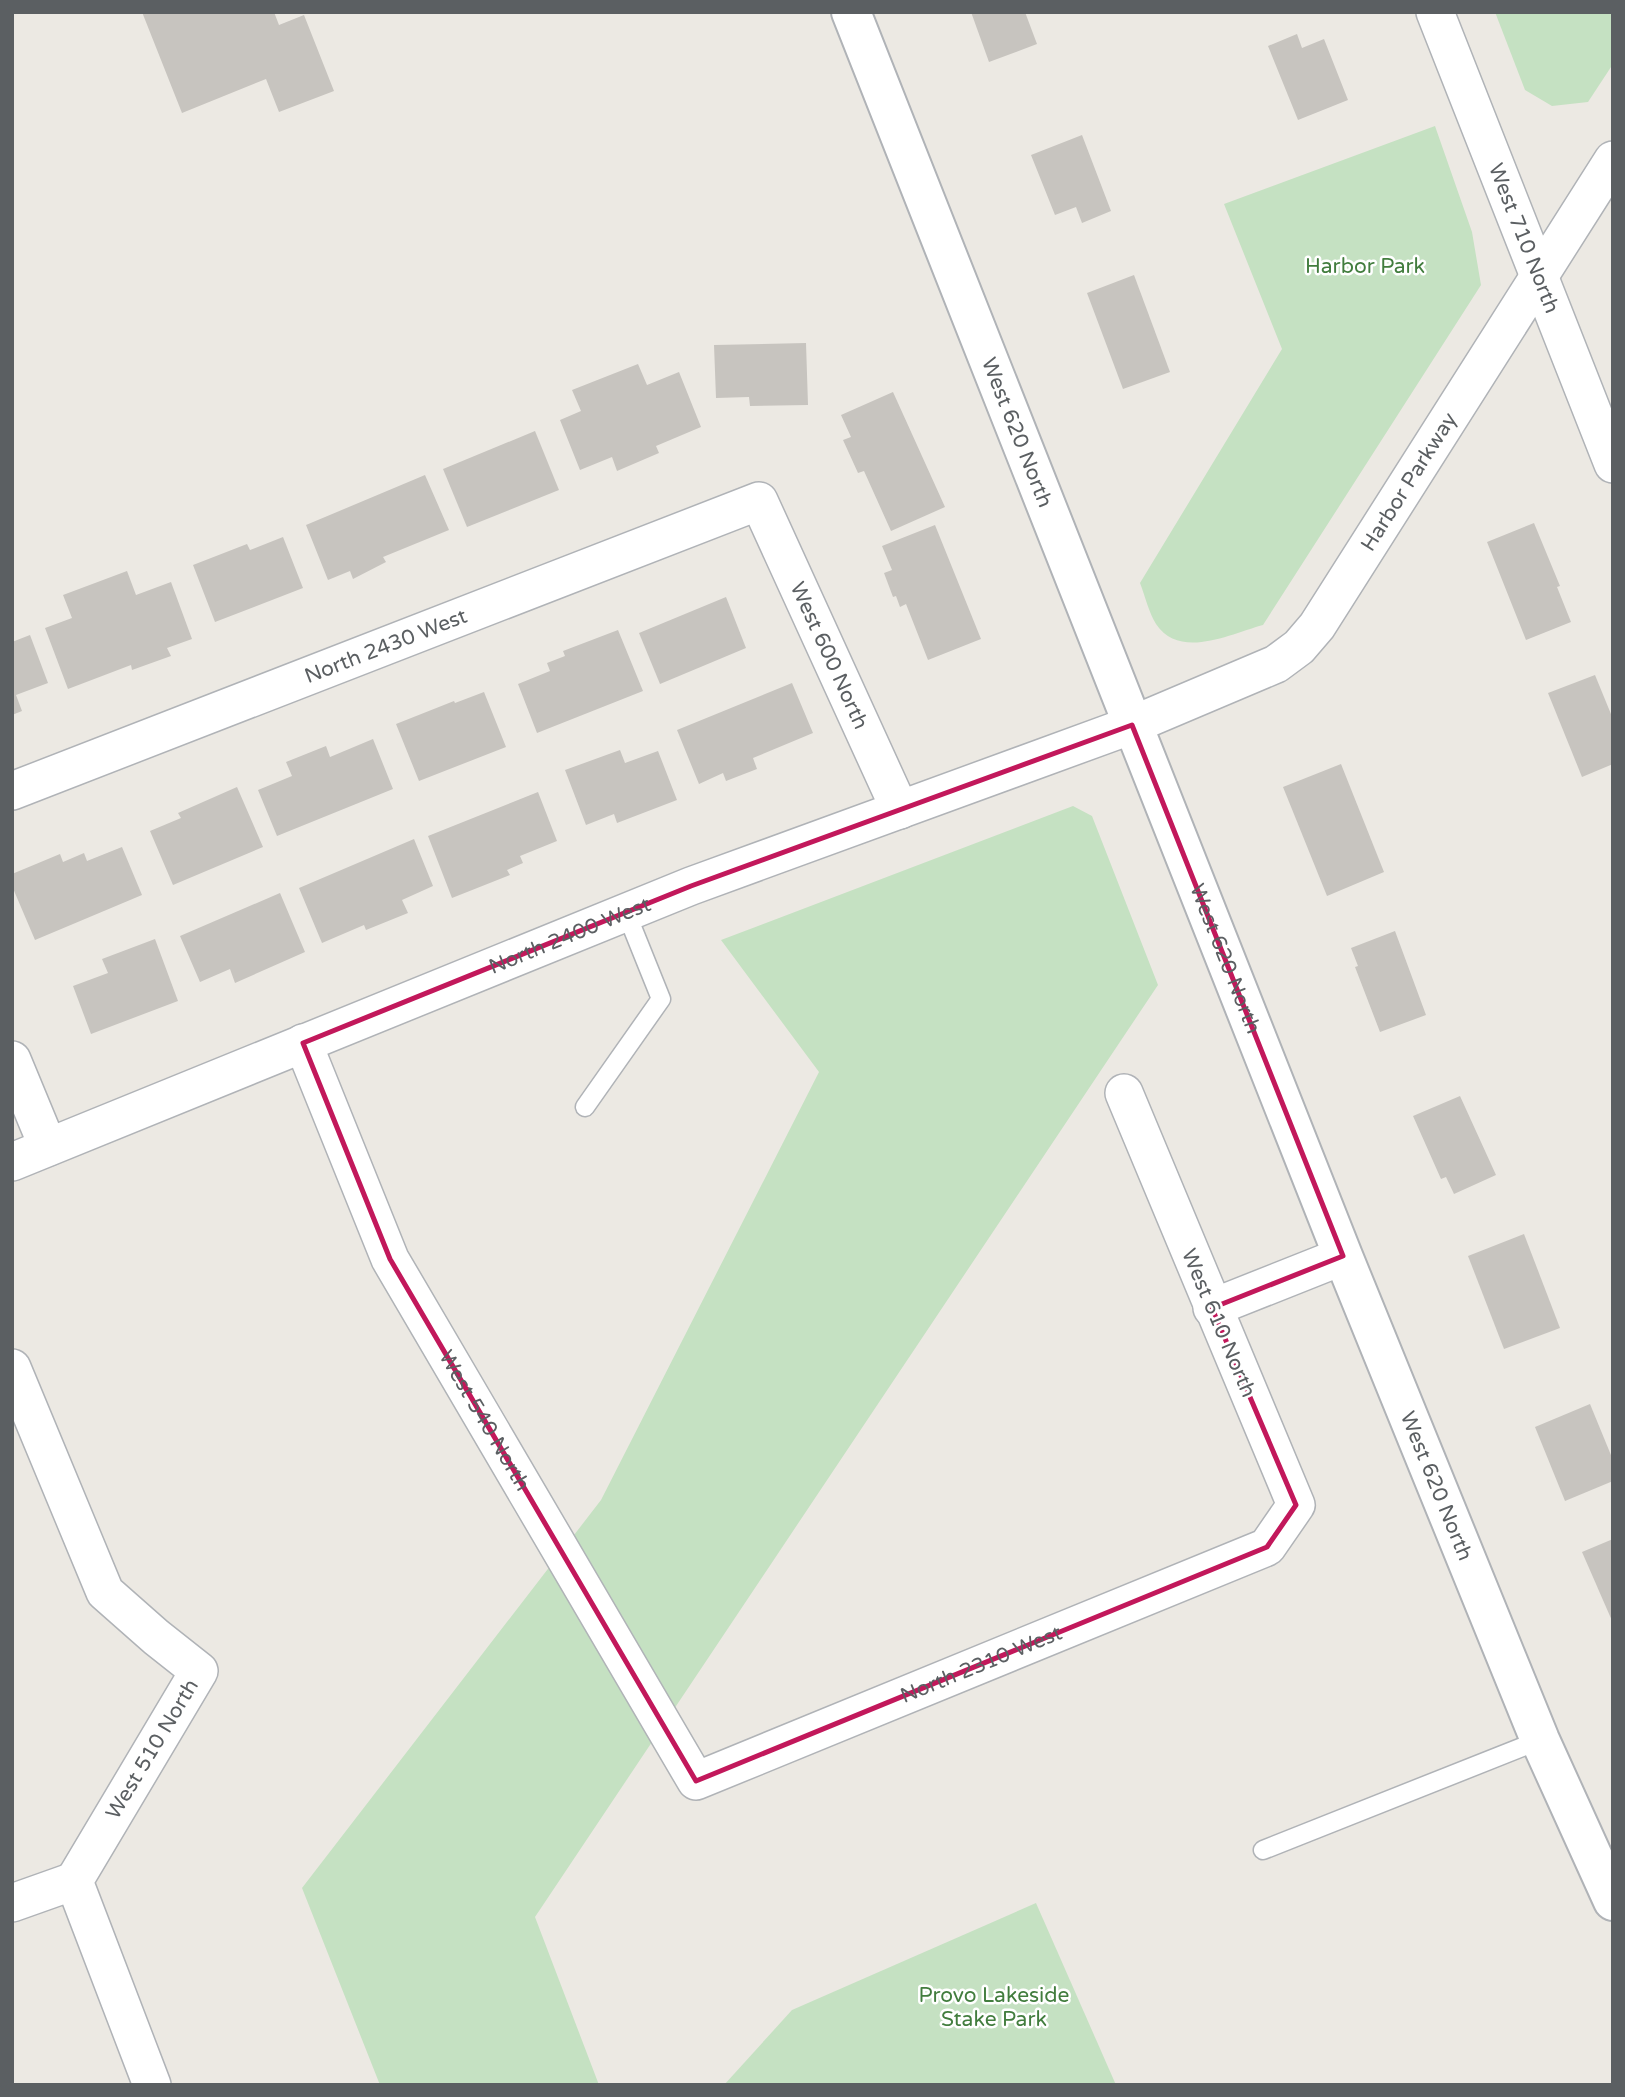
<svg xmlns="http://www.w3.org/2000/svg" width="1625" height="2097" font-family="'Varela Round',sans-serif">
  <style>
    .green { fill: #c5e1c2 }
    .building { fill: #c7c4bf }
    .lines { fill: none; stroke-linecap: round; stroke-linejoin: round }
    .service-casing { stroke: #b0b3b7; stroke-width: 21 }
    .minor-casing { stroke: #b0b3b7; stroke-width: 40 }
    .tertiary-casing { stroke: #b0b3b7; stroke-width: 42 }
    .service { stroke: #fff; stroke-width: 18 }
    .minor { stroke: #fff; stroke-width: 37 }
    .tertiary { stroke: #fff; stroke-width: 38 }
    .marked { fill: none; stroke: #c2185b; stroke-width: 5; stroke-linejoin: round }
    .labels { text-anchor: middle; stroke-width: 5; stroke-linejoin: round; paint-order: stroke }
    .street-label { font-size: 21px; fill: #5b5f62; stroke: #fff }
    .park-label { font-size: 21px; fill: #427d3e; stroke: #fff }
  </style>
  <rect width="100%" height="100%" fill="#ece9e3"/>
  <g class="green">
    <polygon points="1495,12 1613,12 1613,64 1588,102 1552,106 1525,90"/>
    <path d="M1435,126L1472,232L1481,285L1263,625C1230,634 1180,660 1156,624C1149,613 1145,596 1140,583L1282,349L1224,204Z"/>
    <polygon points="1073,806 1092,816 1158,985 535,1917 599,2085 380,2085 302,1888 601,1500 819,1072 721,940"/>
    <polygon points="1036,1903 1116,2085 724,2085 792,2010"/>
  </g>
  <g class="building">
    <polygon points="142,12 274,12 279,25 304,15 334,91 279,112 266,79 182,113"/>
    <polygon points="971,12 1025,12 1037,44 989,62"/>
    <polygon points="1297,34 1302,48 1324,39 1348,100 1298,120 1268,46"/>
    <polygon points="1082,135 1111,211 1082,223 1076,207 1055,215 1031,155"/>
    <polygon points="1134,275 1170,372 1123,389 1087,293"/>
    <polygon points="806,343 808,405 750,406 749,397 716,398 714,345"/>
    <polygon points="638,364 647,385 679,372 701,427 656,446 659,453 617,471 612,457 580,470 560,420 581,411 572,390"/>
    <polygon points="893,392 945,507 891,531 864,471 858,473 843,440 851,437 841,415"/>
    <polygon points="535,431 559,490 467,527 443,469"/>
    <polygon points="425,475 449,530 383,557 386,562 353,579 350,571 328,580 306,525"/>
    <polygon points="1534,523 1560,586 1557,587 1571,622 1526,640 1487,542"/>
    <polygon points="935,525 981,639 928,660 906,604 900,607 896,596 893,597 884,573 892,570 882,546"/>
    <polygon points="283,537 303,588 215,622 193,565 247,544 250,550"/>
    <polygon points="127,571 136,595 171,582 192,639 167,648 171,656 132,670 131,665 68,689 45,628 72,618 63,595"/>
    <polygon points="726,597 746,648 660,684 639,633"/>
    <polygon points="618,630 643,691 537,733 518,684 550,671 547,663 565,656 563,651"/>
    <polygon points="30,635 48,683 16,695 22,711 12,715 12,642"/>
    <polygon points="1595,675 1613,719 1613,764 1582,777 1548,693"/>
    <polygon points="792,683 813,733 753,758 757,769 726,781 723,773 699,784 677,730"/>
    <polygon points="484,692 506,747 419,781 396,724 454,701 455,703"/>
    <polygon points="373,739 393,789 277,836 258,790 292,776 286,762 326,746 330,757"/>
    <polygon points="620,750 625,763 658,751 677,800 617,823 614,814 586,825 565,770"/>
    <polygon points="1341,764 1384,872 1327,896 1283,787"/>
    <polygon points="237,787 263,847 173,885 150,831 181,818 178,813"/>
    <polygon points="538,792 557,841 520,856 523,863 507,870 510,875 452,898 428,836"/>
    <polygon points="414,839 433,886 402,900 408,913 366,930 364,925 322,943 299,888"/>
    <polygon points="122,847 142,895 35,940 12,886 12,874 60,854 63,862 84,853 87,861"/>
    <polygon points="280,893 305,952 235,983 230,969 200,982 180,936"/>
    <polygon points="1395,931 1426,1015 1380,1032 1355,967 1358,966 1351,948"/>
    <polygon points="155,939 178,1001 91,1034 73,986 108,973 102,959"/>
    <polygon points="1460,1096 1496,1175 1454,1194 1446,1177 1441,1179 1413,1116"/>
    <polygon points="1524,1234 1560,1328 1504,1349 1468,1256"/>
    <polygon points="1590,1404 1613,1460 1613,1481 1565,1501 1535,1427"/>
    <polygon points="1613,1539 1613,1623 1582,1552"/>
  </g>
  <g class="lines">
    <g class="service-casing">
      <g id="service">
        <polyline points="585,1107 661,999 626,912"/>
        <polyline points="1263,1850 1540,1740"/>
      </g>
    </g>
    <g class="minor-casing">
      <g id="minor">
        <path id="s1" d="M1435,12L1613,464"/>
        <path id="s2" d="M12,791L759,501L900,810"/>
        <path id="s3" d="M303,1043L390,1259L696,1781L1267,1547L1296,1505L1124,1093"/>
        <polyline points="12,1060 48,1147"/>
        <path id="s4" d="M12,1162L691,886L1132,725L1276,664L1299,647L1317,626L1613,160"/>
        <polyline points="1212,1308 1343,1256"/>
        <polyline points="12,1368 105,1592 156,1637 199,1671 74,1881 152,2085"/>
        <polyline points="12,1903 74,1881"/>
      </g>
    </g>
    <g class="tertiary-casing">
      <g id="tertiary">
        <path id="s5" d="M851,12L1343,1256L1540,1740L1613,1901"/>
      </g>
    </g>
    <use href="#service" class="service"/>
    <use href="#minor" class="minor"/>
    <use href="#tertiary" class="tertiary"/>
  </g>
  <path class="marked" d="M1132,725L1343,1256L1212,1308L1296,1505L1267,1547L696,1781L390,1259L303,1043L691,886Z"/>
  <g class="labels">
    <g class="street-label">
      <text dy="7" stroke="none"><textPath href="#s1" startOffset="243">West 710 North</textPath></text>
      <text dy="7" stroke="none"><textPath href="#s5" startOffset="452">West 620 North</textPath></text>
      <text dy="7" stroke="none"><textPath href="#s4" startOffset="1586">Harbor Parkway</textPath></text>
      <text dy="7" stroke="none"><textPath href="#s2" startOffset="401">North 2430 West</textPath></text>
      <text dy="7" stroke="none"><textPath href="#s2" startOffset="971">West 600 North</textPath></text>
      <text dy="7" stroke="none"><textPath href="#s4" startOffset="602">North 2400 West</textPath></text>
      <text dy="7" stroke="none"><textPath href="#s5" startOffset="1018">West 620 North</textPath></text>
      <text transform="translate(1219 1323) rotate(67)" y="7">West 610 North</text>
      <text dy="7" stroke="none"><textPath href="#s3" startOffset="420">West 540 North</textPath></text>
      <text dy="7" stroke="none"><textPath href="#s5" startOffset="1586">West 620 North</textPath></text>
      <text dy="7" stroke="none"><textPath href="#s3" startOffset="1146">North 2310 West</textPath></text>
      <text transform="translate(152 1749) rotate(-59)" y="7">West 510 North</text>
    </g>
    <g class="park-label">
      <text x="1365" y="273">Harbor Park</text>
      <text x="994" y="2002">Provo Lakeside<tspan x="994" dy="24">Stake Park</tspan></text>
    </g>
  </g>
  <rect width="1625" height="2097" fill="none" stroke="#5b5f62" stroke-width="28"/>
</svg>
